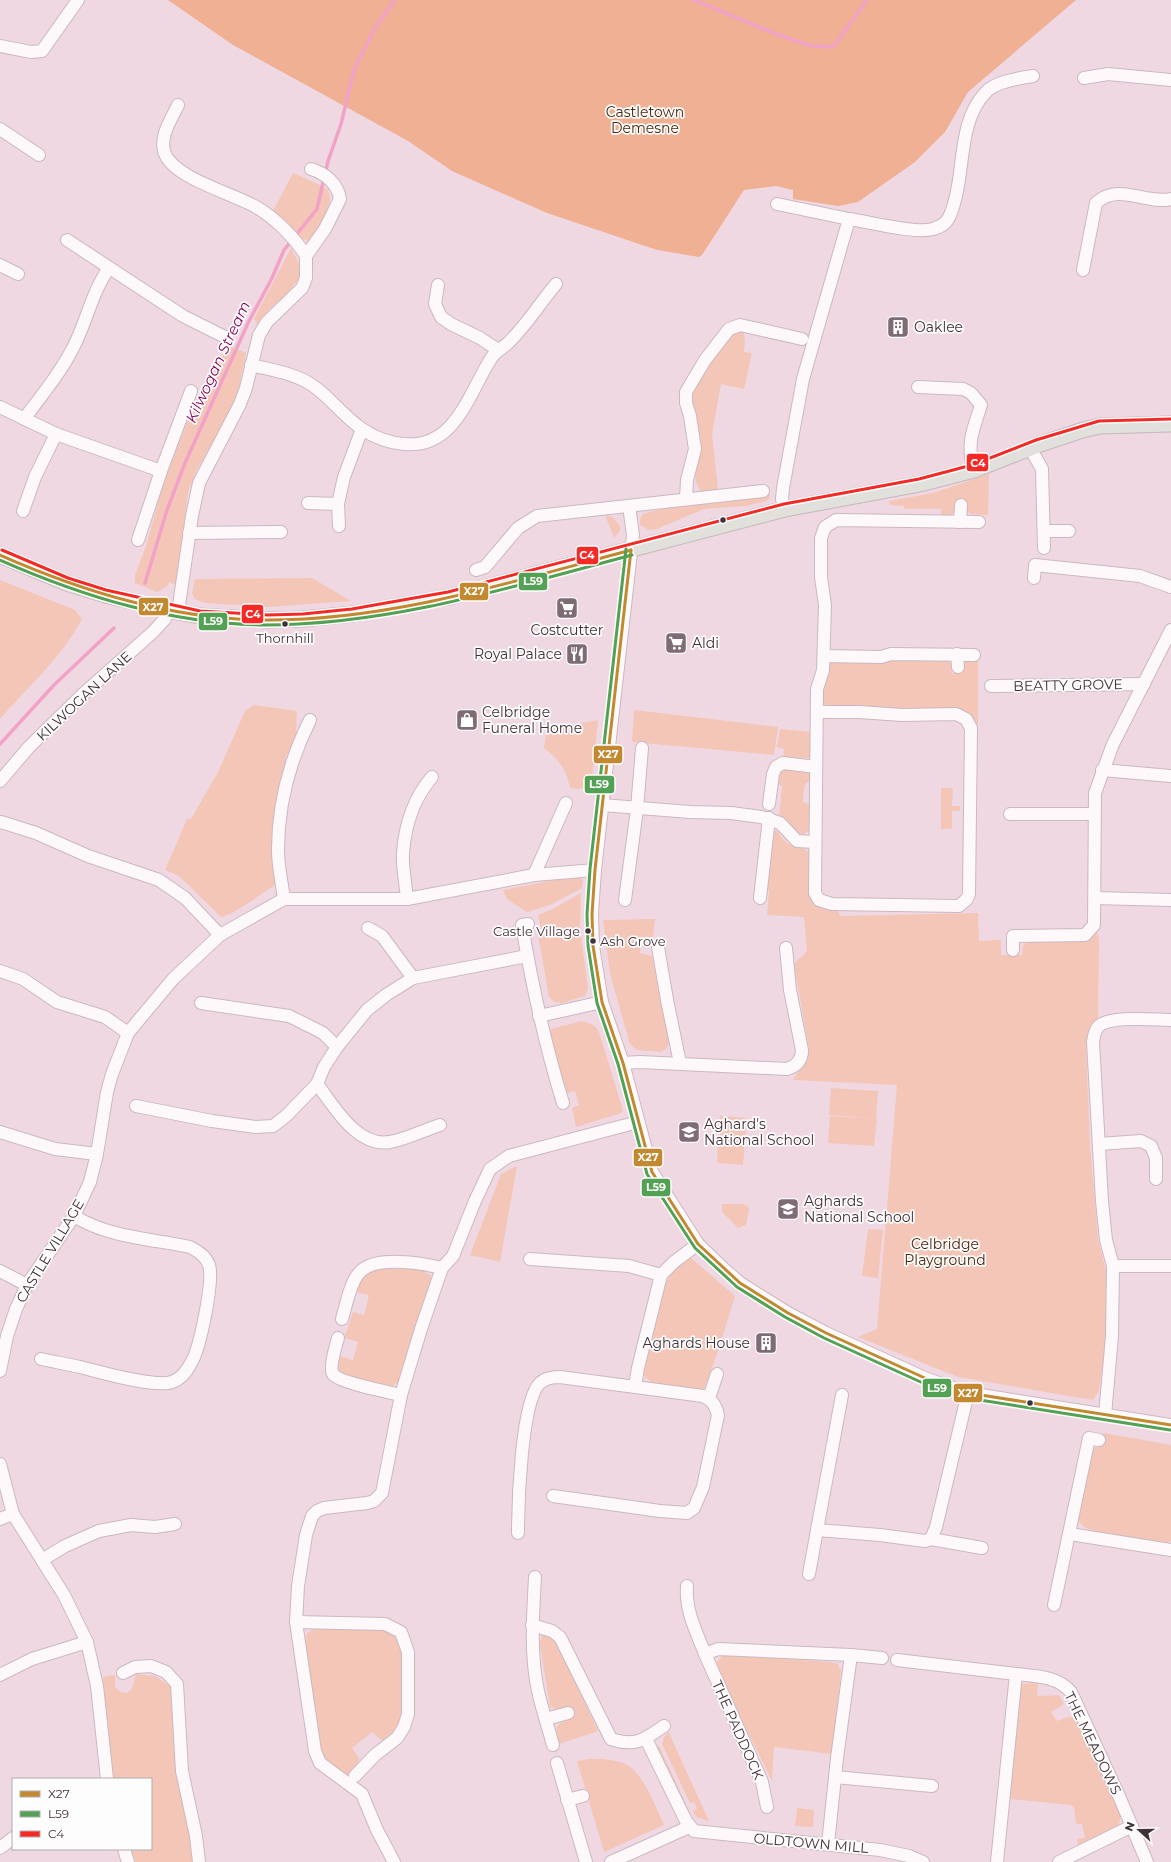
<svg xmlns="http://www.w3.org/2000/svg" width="1171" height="1862" font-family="Montserrat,sans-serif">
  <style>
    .green { fill: #f3c6b8 }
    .forest { fill: #f0b094 }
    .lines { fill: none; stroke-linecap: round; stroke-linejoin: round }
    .stream { stroke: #f2a2c7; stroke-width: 3.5 }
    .minor-casing { stroke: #cbb8c0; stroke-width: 14 }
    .major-casing { stroke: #c5b8be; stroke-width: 17 }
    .minor { stroke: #fdf9fb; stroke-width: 12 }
    .major { stroke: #e2e0da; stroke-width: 15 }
    .bus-1-casing { stroke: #fdfdfd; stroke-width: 6 }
    .bus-2-casing { stroke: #fdfdfd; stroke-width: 6 }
    .bus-3-casing { stroke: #fdfdfd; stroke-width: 6 }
    .bus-1 { stroke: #c28930; stroke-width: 3 }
    .bus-2 { stroke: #53a154; stroke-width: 3 }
    .bus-3 { stroke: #f52a26; stroke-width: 3 }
    .bus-dot { fill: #423038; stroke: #fdfdfd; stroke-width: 1.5 }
    .labels { text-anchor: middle; stroke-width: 3.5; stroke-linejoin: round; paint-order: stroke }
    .bus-label { font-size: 13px; fill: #423038; stroke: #fdfdfd }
    .park-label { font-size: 14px; fill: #4c260c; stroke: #fdfdfd }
    .poi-label { font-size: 14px; fill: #423038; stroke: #fdfdfd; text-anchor: start }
    .street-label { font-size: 14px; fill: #423038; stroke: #fdfdfd }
    .water-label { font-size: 15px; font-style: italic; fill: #880456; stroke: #fdfdfd }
    .line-badge { stroke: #fdfdfd; stroke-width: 1.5 }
    .badge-label { font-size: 11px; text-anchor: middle; font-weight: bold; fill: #fff }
  </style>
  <rect width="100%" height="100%" fill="#f0d8e2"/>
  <g class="green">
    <path d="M293,173L318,184L328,190C329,193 330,197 330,200C329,209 316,238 308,241L300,238L273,211Z"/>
    <polygon points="291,248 300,266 299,279 285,295 267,311 257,324 254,319"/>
    <path d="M738,331L744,333L745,342L744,352L752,353L744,389L721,384L712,434L718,490L701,491C690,478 699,467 699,453C699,443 699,431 697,422C696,414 691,406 691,398C691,384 727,338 738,331Z"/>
    <polygon points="228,345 246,353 239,387 230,412 196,471 188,492 176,585 169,582 168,586 157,592 135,583 135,575 146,546 163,485 193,407"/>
    <polygon points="989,474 988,515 971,514 966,510 966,501 957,501 957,508 951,516 941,515 941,509 904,509 904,506 890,505 889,501 933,493"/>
    <polygon points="769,493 770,498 766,501 746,506 704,509 657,529 649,530 640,525 640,519 643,514 661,509 702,503 754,499 765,497"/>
    <polygon points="605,515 613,517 620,526 620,531 614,538"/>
    <polygon points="312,578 351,601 268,607 205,603 195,599 192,593 195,579 197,579"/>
    <path d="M0,580L75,610L82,619C62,657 28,687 0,719Z"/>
    <polygon points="889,659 947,659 952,665 952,673 961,674 962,665 967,660 978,659 978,724 976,724 968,712 952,708 933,710 883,709 878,707 832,706 823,704 823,686 831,663 882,663"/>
    <path d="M254,705L297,711L296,735L286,757L275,805L272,845L275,885C265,891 231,917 221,917L179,876L165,870L187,819H191L218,772L245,711Z"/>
    <polygon points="634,710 778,727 774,755 632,742"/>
    <path d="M598,720L591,786L578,789L570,788C566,769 559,759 544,748L547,730Z"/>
    <polygon points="780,729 812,732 812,754 810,758 783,757 784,749 777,747"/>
    <polygon points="788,769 807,771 811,775 811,781 806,783 804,789 803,802 811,805 809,831 802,835 797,835 779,818 782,786 777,783 778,776 781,771"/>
    <polygon points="941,788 953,788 952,806 960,806 960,811 952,811 952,829 941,829"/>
    <path d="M774,831H777C782,838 785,843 794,846C799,848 804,847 808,852L814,902C821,910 828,910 838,911L840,916L978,913L979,941L1001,940V955H1022L1023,945L1029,942L1084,941L1096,930L1099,939L1098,1018L1090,1028L1086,1048L1090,1145L1098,1239L1106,1271L1107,1290L1105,1349L1099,1391L1093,1400L958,1377L858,1337L877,1329L897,1085L793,1080L806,1059L809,1049L794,964C798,958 804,956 807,950L804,917L767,915L769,891L766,889L772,833Z"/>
    <polygon points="576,876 580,876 583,880 582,888 550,905 527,912 507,899 503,890"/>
    <polygon points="581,893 580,928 588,988 585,996 562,1003 554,1002 549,997 538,935 542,933 538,915 551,910"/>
    <polygon points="655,919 653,937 641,937 640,953 652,956 669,1043 666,1049 661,1052 637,1050 630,1044 610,974 603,920"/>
    <path d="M581,1021C589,1023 595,1024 599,1032L623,1110L621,1113L576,1127L572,1108L579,1105L575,1091L568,1093L562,1088L549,1033L551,1029Z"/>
    <polygon points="831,1088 878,1091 876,1119 829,1115"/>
    <polygon points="720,1116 747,1118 743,1165 717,1163"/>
    <polygon points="830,1116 877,1119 874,1146 828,1143"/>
    <polygon points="517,1166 500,1262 470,1255 501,1174"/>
    <polygon points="722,1204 743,1204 748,1206 749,1210 746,1225 738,1228 722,1212"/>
    <polygon points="868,1229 883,1230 878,1278 862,1276"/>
    <path d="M691,1258L735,1296L717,1354L704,1389L654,1383C647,1380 643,1376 642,1368L667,1281L676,1267Z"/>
    <polygon points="379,1269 419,1269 430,1275 432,1279 399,1382 392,1386 343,1376 337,1371 340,1356 353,1360 358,1342 344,1338 353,1312 364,1315 369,1295 359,1293 356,1289 364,1274"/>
    <polygon points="1104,1433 1171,1445 1171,1541 1166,1543 1097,1532 1084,1527 1078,1520 1091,1453 1094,1448 1101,1445"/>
    <path d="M314,1629C328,1629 380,1627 390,1633C396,1638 400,1643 402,1651C405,1662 404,1714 398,1724C395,1731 388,1736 382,1741L372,1732L352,1748L359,1758L357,1768L349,1777L323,1757L319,1745L304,1642L307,1633Z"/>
    <path d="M542,1634L554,1637L598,1731L559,1744C555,1724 554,1725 573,1718L569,1708L559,1711L550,1707L540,1644Z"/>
    <polygon points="728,1655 829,1662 838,1664 841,1671 832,1754 774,1747 772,1781 717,1669 717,1662 722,1656"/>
    <polygon points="136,1674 155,1676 171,1687 176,1769 193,1846 193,1862 136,1862 131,1849 151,1849 151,1779 113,1779 103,1677 115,1675 115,1687 121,1692 127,1693 132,1689"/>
    <polygon points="1038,1683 1037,1696 1059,1695 1064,1704 1051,1712 1057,1721 1067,1717 1076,1718 1121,1814 1119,1825 1078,1845 1077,1839 1085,1838 1082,1824 1076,1824 1074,1807 1070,1805 1010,1799 1021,1684"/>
    <polygon points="669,1732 673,1742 709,1821 696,1817 693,1811 697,1809 694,1802 690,1803 662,1744 664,1737"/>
    <polygon points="659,1746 691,1815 687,1816 655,1748"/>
    <path d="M589,1759C601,1759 618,1759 629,1766C644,1776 656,1808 664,1825L604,1852L577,1761Z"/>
    <polygon points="797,1808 814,1810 813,1827 795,1826"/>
  </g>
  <polygon class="forest" points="168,0 1076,0 968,92 945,132 915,162 858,202 838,206 793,199 793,190 776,186 744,190 702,255 699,257 657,250 547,213 452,171 408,141 233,45"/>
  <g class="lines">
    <g class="stream">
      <polyline points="694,0 771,32 811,46 833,47 867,0"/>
      <polyline points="145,583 167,510 185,463 248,323 272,278 284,250 317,209 328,161 341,124 354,70 375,28 395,0"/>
      <polyline points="0,744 54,685 114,628"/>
    </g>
    <g class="minor-casing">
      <g id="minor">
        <polyline points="0,46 31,52 42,51 78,0"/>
        <polyline points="1084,78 1108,74 1171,80"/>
        <path d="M178,105C171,120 160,135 164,151C171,178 233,193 256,207C275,218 295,238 306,256"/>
        <polyline points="0,129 39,155"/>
        <polyline points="777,204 849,219"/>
        <polyline points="67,240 183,316 227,338"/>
        <polyline points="0,265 18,274"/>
        <path d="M1083,270L1096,203C1119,182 1145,205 1171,199"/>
        <polyline points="438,285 435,304 441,317 451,324 480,338 498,350"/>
        <path d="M251,365C271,370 294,373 312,385C330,397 343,416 362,429C374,437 390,443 404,444C456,449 469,392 492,357C497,350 503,348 508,343C526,326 540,303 556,284"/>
        <path d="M918,387L963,389L971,393L981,405C973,430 966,444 974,470"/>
        <polyline points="0,407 56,434 161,471 191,391"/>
        <path d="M24,419C42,395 61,372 74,346C87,320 92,292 109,268"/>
        <polyline points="1030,448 1042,469 1044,548"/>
        <polyline points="686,499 687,480 695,449 690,416 686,403 686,392 705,360 729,329 740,325 802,339"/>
        <polyline points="308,503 338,504"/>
        <polyline points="629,506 633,535 595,870 592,914 593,946 602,1002 623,1063 652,1172 698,1244 724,1269 740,1283 788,1313 826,1333 927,1379 968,1393 1171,1425"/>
        <path d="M785,509L782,499L783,488L803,379L849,219C870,222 916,234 933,229C939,227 945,225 948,219C952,213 954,204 956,196C964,163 960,120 985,93C994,82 1019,78 1033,76"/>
        <polyline points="23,511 35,477 56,434"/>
        <polyline points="960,522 961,505"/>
        <polyline points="339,526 338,504 344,477 362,429"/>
        <polyline points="1044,531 1069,531"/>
        <polyline points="189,533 281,532"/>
        <polyline points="138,540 161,471"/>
        <polyline points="476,570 485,567 518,528 537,516 763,491"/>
        <polyline points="1034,578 1035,565 1140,576 1171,587"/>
        <path d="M178,612L192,516L199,483L240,404L246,388L259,335L267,322L302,288L306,278V256L325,229L340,199C338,184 325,173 311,169"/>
        <polyline points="957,654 958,667"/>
        <polyline points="824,656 881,657 891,654 974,655"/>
        <polyline points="991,686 1144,684"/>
        <polyline points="817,712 859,712 902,715 956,714 966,719 971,728 969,894 967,899 959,906 832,904 819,900 815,893 817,689 823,670 825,605 821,577 821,538 825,527 836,520 979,522"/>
        <polyline points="1102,770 1171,776"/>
        <polyline points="0,781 29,747 82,695 153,632 165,619 166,610"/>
        <polyline points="769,804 773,774 776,767 783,763 816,767"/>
        <polyline points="602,805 690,812 731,813 761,817 780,823 797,841 815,842"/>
        <polyline points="1010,814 1094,814"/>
        <polyline points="1,822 36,833 88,856 159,880 185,898 220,935"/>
        <polyline points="534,875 566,803"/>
        <polyline points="760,898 769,818"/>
        <polyline points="1095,898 1171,900"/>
        <path d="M284,899C282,883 278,867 278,850C278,805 290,760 310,720"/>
        <path d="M407,899C406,885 402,868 403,853C405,825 414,798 432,777"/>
        <polyline points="625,900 637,809 642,748"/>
        <path d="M528,924L522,925C532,985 545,1045 563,1103"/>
        <polyline points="368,928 382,936 413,978"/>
        <polyline points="658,947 667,1000 680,1063"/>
        <polyline points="1013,950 1013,936 1085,935 1094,925 1095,793 1113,744 1171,630"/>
        <polyline points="0,971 23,979 57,1002 105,1017 128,1033"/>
        <polyline points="201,1003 289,1016 323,1033 337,1047"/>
        <polyline points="539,1016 602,1002"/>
        <path d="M623,1063L640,1062L787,1069C797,1066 802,1060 802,1050L790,990L786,948"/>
        <path d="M317,1084C334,1106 357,1148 390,1142C407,1139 424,1130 440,1125"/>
        <polyline points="136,1106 212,1121 256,1127 273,1126 286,1116 317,1084 324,1067 337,1047 367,1010 386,995 413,978 527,956"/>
        <polyline points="0,1132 55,1149 97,1154"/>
        <polyline points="1099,1144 1141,1141 1151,1146 1156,1158 1156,1179"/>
        <polyline points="530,1259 629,1266 661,1275 674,1262 698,1244"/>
        <polyline points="1113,1266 1171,1266"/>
        <polyline points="0,1271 27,1285"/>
        <path d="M342,1319C346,1306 350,1283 359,1273C374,1255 422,1263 442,1268"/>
        <path d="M338,1338C336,1345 329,1368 333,1374C338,1382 388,1392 401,1395"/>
        <path d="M41,1359C54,1362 67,1364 80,1367C100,1372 154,1388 172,1382C181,1379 187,1371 191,1363C200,1349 214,1280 209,1265C206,1256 198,1251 190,1247C152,1239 107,1237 74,1216"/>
        <polyline points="0,1371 7,1336 16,1309 27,1285 74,1216 90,1182 97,1154 107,1092 112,1074 128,1033 173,979 220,935 284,899 407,899 534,875 595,870"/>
        <polyline points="635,1386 638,1368 661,1275"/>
        <polyline points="709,1398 717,1374"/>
        <path d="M1105,1415L1112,1336L1113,1266L1106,1240L1102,1201L1093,1042C1094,1037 1094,1032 1098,1027C1108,1015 1155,1020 1171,1020"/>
        <polyline points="0,1464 13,1514 64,1595 87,1642 97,1686 107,1779"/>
        <polyline points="0,1519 13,1514"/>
        <polyline points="817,1530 842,1395"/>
        <path d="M518,1533C518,1505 521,1401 540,1383C545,1378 553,1377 560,1377L703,1396C712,1399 716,1406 718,1415L703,1487L694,1508L687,1513L660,1511L553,1496"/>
        <polyline points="1070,1534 1171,1550"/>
        <polyline points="931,1539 982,1548"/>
        <polyline points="42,1560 65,1546 99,1531 131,1525 155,1527 175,1524"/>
        <polyline points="809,1574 817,1530 880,1535 925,1541 931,1539 936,1527 968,1393"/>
        <path d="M535,1577C533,1615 530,1654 538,1691C542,1709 548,1727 553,1745"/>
        <path d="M687,1586C685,1610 696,1631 705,1654"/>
        <polyline points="1054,1605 1089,1438 1099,1440"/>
        <polyline points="296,1622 385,1624 401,1632 408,1652 408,1714 404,1727 397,1738 375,1755 355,1776"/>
        <path d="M532,1625L552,1631L560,1637L611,1739C635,1747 644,1740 664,1726"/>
        <polyline points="897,1660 1016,1674 997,1862"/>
        <polyline points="123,1673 135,1667 151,1666 166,1672 177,1684 182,1771 196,1836 199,1862"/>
        <path d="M1016,1674C1035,1676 1058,1676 1071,1692L1119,1796L1147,1862"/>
        <polyline points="0,1675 32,1659 87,1642"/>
        <polyline points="546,1719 568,1713"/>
        <polyline points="646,1739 686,1821 694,1831 880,1850 909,1856 923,1862"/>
        <polyline points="557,1763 586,1862"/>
        <polyline points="835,1777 932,1786"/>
        <polyline points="567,1800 583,1796"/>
        <polyline points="767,1807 762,1782 705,1654 718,1649 851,1655"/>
        <polyline points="828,1844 837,1758 851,1655 882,1658"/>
        <polyline points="0,1848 13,1838"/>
        <polyline points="124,1849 128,1862"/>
        <polyline points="394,1862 377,1830 362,1794 320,1763 315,1751 296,1622 298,1586 306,1535 312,1516 317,1511 324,1508 367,1503 374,1501 382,1493 401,1395 421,1329 442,1268 453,1256 475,1201 490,1169 509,1156 638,1122"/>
        <polyline points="611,1862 689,1827"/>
        <polyline points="1059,1862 1132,1826"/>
      </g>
    </g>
    <g class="major-casing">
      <polyline id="major" points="0,555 66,583 105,595 178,612 199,616 268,620 303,619 353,614 449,597 785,509 920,484 974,470 1038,445 1083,430 1100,426 1171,424"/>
    </g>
    <use href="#minor" class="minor"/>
    <use href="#major" class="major"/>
    <g class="bus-1-casing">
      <g id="bus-1">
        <polyline points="631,550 595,870 592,914 593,946 602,1002 623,1063 652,1172 698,1244 740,1283 788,1313 826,1333 927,1379 968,1393 1171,1425"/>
        <path d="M0,555C84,592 172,619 264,620C389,621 511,582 631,550"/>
      </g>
    </g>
    <g class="bus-2-casing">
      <g id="bus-2">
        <polyline points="626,549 590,869 587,914 588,946 597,1003 618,1064 647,1174 695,1248 737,1287 785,1317 824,1338 925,1384 967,1398 1170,1430"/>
        <path d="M0,560C84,597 172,624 265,625C390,625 512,587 632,555"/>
      </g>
    </g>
    <g class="bus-3-casing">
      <polyline id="bus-3" points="2,550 68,578 106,590 200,611 268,615 303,614 352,609 448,592 784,504 919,479 972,465 1036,440 1099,421 1171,419"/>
    </g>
    <use href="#bus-1" class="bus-1"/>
    <use href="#bus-2" class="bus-2"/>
    <use href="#bus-3" class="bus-3"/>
  </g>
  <defs>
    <g id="building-square" transform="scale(1.15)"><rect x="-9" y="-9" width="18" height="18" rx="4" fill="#7f6b74" stroke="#fdfdfd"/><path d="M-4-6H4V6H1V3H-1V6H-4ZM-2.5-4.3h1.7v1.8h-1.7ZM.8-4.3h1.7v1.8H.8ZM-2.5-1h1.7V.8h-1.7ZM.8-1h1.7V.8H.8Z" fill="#fff"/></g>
    <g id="supermarket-square" transform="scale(1.15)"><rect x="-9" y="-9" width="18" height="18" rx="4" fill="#7f6b74" stroke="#fdfdfd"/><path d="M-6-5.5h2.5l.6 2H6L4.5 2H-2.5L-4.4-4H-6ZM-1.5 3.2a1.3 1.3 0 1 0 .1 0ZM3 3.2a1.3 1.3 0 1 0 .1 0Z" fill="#fff"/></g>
    <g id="restaurant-square" transform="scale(1.15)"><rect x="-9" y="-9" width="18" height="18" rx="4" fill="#7f6b74" stroke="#fdfdfd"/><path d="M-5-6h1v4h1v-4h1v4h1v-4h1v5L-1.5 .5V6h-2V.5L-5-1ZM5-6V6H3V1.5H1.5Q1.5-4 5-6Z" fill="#fff"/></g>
    <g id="shop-square" transform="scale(1.15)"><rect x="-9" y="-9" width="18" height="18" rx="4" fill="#7f6b74" stroke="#fdfdfd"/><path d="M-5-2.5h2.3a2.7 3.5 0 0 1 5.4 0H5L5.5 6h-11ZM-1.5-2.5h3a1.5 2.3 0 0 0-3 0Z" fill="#fff"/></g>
    <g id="school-square" transform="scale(1.15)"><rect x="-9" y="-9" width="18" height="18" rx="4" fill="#7f6b74" stroke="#fdfdfd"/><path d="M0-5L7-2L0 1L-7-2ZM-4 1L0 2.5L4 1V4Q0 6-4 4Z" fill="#fff"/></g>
  </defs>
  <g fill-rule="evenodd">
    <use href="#building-square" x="898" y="327"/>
    <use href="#supermarket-square" x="567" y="608"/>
    <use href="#supermarket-square" x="676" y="643"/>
    <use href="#restaurant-square" x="577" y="654"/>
    <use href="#shop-square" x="467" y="720"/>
    <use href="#school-square" x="689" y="1132"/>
    <use href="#school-square" x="788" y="1209"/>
    <use href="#building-square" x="766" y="1343"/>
  </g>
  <g class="bus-dot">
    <circle cx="723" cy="520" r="3.5"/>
    <circle cx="285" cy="624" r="3.5"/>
    <circle cx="588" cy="931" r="3.5"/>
    <circle cx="593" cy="941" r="3.5"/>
    <circle cx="1030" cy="1403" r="3.5"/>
  </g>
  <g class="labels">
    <g class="bus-label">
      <text x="285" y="643">Thornhill</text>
      <text x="580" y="936" text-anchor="end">Castle Village</text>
      <text x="600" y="946" text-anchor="start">Ash Grove</text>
    </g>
    <g class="park-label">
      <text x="645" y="117">Castletown<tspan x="645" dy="16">Demesne</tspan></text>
      <text x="945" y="1249">Celbridge<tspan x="945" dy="16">Playground</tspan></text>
    </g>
    <g class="poi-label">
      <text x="914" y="332">Oaklee</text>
      <text x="567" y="635" text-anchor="middle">Costcutter</text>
      <text x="692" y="648">Aldi</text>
      <text x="562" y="659" text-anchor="end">Royal Palace</text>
      <text x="482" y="717">Celbridge<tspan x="482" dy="16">Funeral Home</tspan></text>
      <text x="704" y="1129">Aghard's<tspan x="704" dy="16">National School</tspan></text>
      <text x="804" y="1206">Aghards<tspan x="804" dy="16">National School</tspan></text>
      <text x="750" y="1348" text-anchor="end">Aghards House</text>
    </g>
    <g class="street-label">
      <text transform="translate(1068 685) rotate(-1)" y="5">BEATTY GROVE</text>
      <text transform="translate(84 696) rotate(-43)" y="5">KILWOGAN LANE</text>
      <text transform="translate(50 1251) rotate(-59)" y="5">CASTLE VILLAGE</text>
      <text transform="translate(738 1730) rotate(66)" y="5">THE PADDOCK</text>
      <text transform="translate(1093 1743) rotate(64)" y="5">THE MEADOWS</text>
      <text transform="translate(811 1843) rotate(5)" y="5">OLDTOWN MILL</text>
    </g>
    <g class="water-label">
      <text transform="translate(218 362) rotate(-65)" y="5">Kilwogan Stream</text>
    </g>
  </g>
  <g class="line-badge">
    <rect x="966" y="453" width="23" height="19" rx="4" fill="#f52a26"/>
    <rect x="576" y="546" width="23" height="19" rx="4" fill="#f52a26"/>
    <rect x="518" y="572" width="30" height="19" rx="4" fill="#53a154"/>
    <rect x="459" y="582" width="30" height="19" rx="4" fill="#c28930"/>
    <rect x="138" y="597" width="31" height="19" rx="4" fill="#c28930"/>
    <rect x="241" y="604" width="23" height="20" rx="4" fill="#f52a26"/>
    <rect x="198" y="612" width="30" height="19" rx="4" fill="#53a154"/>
    <rect x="593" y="745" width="30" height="19" rx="4" fill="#c28930"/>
    <rect x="584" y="775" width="31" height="19" rx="4" fill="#53a154"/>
    <rect x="633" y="1148" width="30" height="19" rx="4" fill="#c28930"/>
    <rect x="641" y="1178" width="30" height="19" rx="4" fill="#53a154"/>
    <rect x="922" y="1378" width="30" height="20" rx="4" fill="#53a154"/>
    <rect x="953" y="1383" width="30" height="20" rx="4" fill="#c28930"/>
  </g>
  <g class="badge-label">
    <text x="978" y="467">C4</text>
    <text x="587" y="559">C4</text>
    <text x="533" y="585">L59</text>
    <text x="474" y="595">X27</text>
    <text x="153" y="611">X27</text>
    <text x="253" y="618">C4</text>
    <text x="213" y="625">L59</text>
    <text x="608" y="758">X27</text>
    <text x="599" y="788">L59</text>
    <text x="648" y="1161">X27</text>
    <text x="656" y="1191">L59</text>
    <text x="937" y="1392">L59</text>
    <text x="968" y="1397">X27</text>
  </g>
  <rect x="12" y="1778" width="140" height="72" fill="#fdfdfd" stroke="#b2abae"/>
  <rect x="20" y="1791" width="20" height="6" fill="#c28930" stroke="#b2abae"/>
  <text x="48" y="1798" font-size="12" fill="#423038">X27</text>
  <rect x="20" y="1811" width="20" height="6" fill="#53a154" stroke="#b2abae"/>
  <text x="48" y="1818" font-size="12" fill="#423038">L59</text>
  <rect x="20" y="1831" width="20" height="6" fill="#f52a26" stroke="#b2abae"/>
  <text x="48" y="1838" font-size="12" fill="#423038">C4</text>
  <g transform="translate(1139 1830) rotate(291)" stroke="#fdfdfd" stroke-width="3" paint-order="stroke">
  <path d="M0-3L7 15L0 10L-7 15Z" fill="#423038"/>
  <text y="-6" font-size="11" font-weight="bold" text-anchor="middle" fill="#423038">N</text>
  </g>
</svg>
